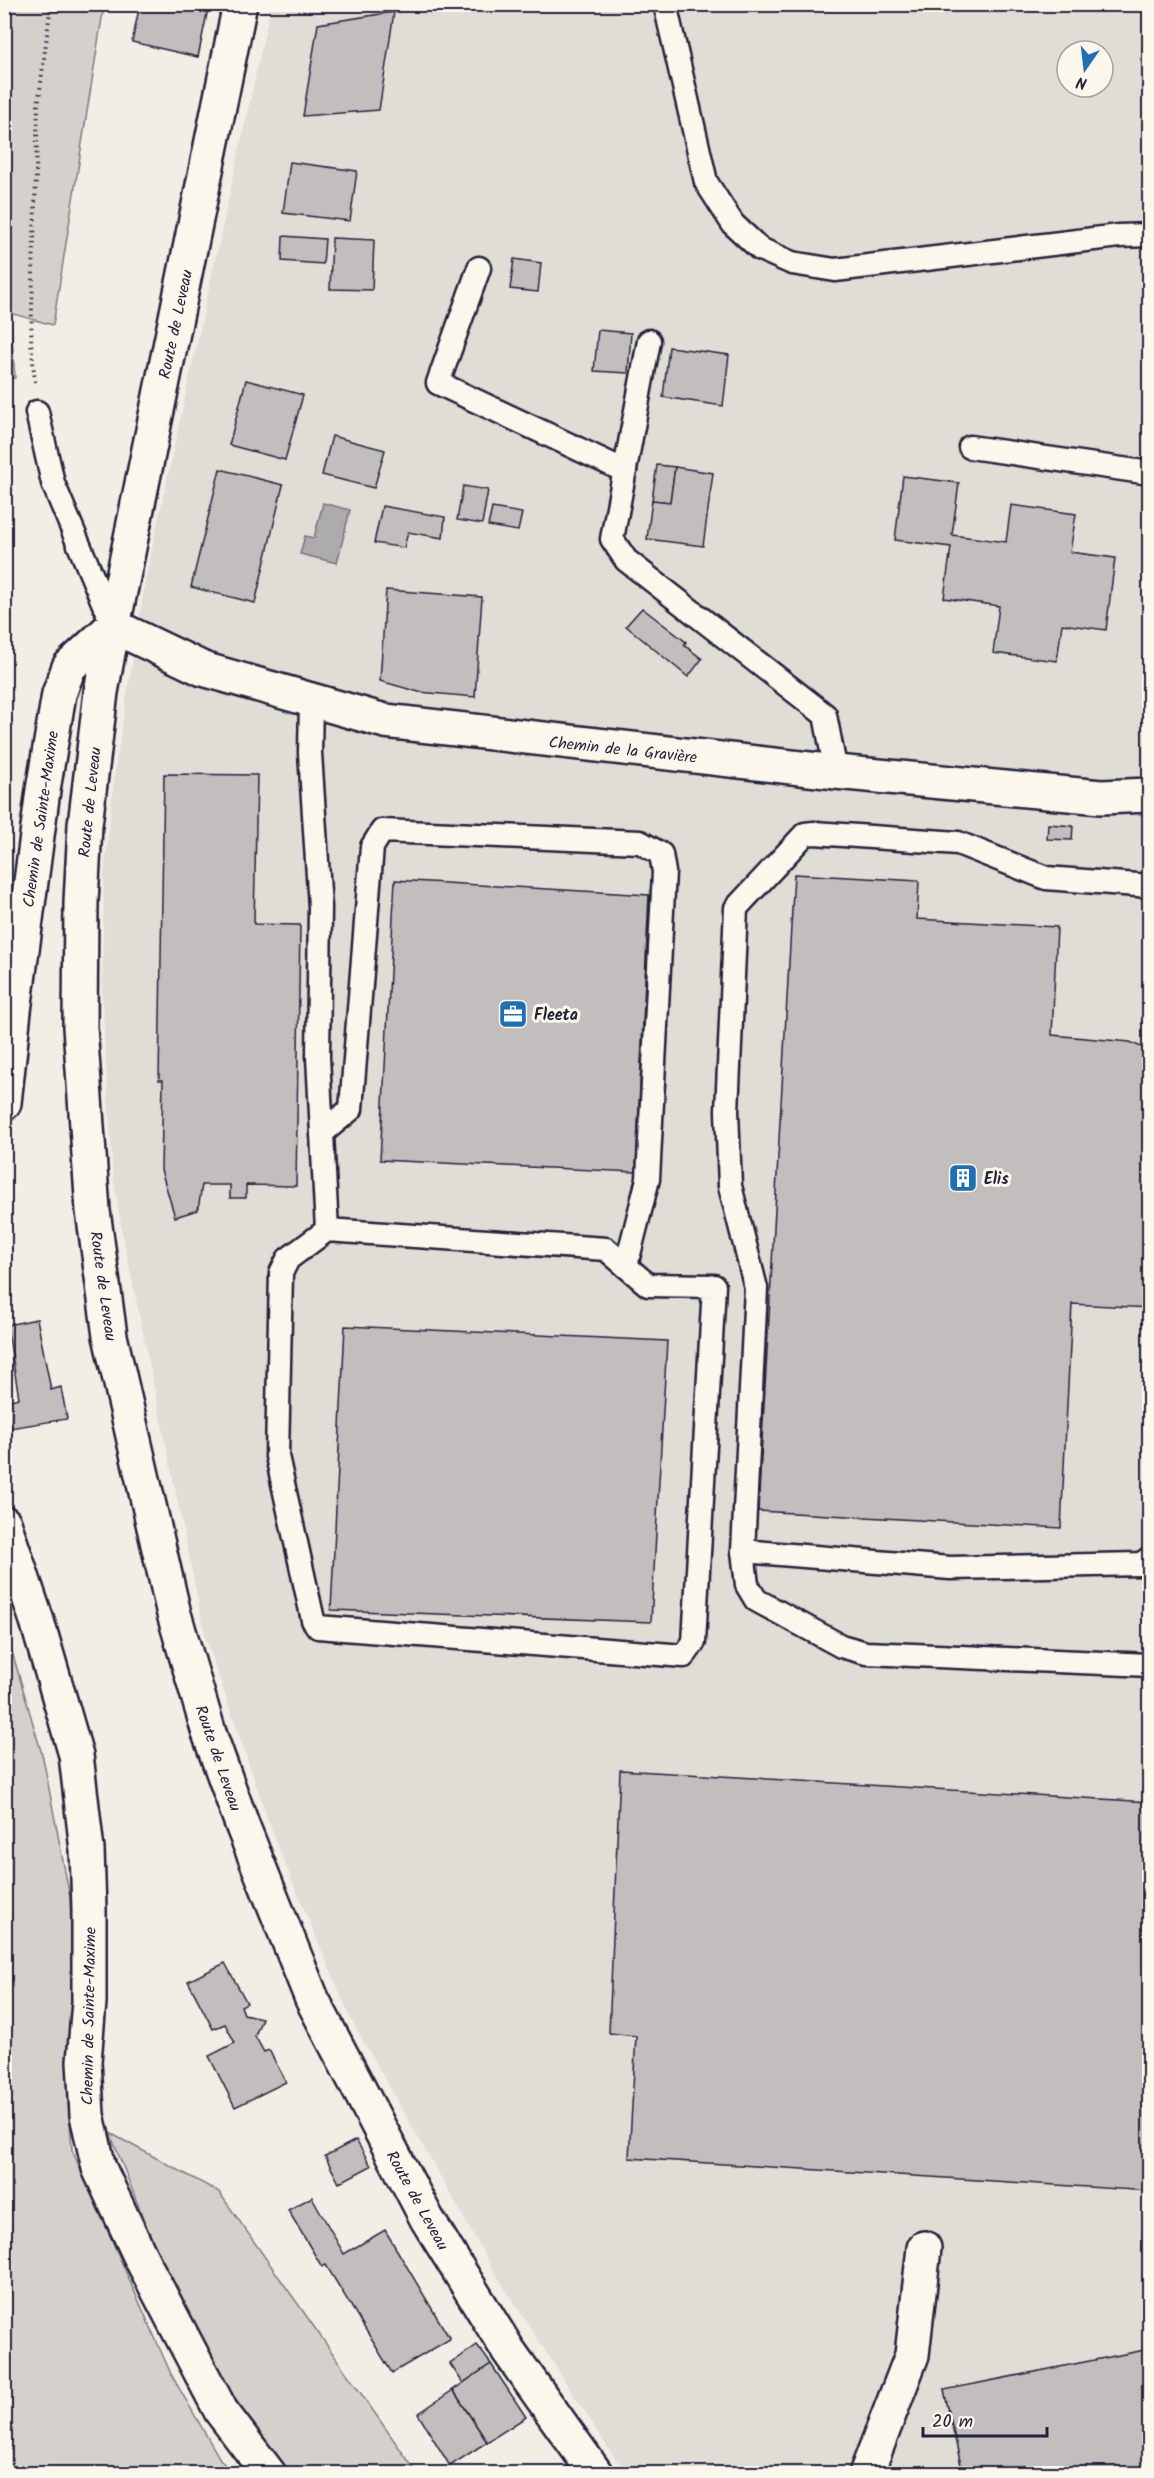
<svg xmlns="http://www.w3.org/2000/svg" width="1154" height="2478" font-family="Kalam,sans-serif">
  <style>
    .built { fill: #e0dcd6; fill-rule: evenodd }
    .green { fill: #d4d1cc; stroke: #7b7a84; stroke-width: 1.5 }
    .water { fill: #aeabad; stroke: #76747f; stroke-width: 1.5 }
    .building { fill: #c2bebe; stroke: #22223b; stroke-width: 1.5 }
    .lines { fill: none; stroke-linecap: round; stroke-linejoin: round }
    .lane-casing { stroke: #22223b; stroke-width: 27 }
    .street-casing { stroke: #22223b; stroke-width: 38 }
    .secondary-casing { stroke: #22223b; stroke-width: 38 }
    .path { stroke: #22223b; stroke-width: 4; stroke-dasharray: 1.5 4.5; stroke-linecap: butt }
    .lane { stroke: #fbf7ec; stroke-width: 22 }
    .street { stroke: #fbf7ec; stroke-width: 33 }
    .secondary { stroke: #fbf7ec; stroke-width: 33 }
    .labels { text-anchor: middle; stroke-width: 6; stroke-linejoin: round; paint-order: stroke }
    .street-label { font-size: 16px; fill: #22223b; stroke: #fbf7ec }
    .poi-label { font-size: 16px; font-weight: bold; fill: #22223b; stroke: #fbf7ec; text-anchor: start }
  </style>
  <rect width="100%" height="100%" fill="#f2eee5"/>
  <filter id="ink" filterUnits="userSpaceOnUse"><feTurbulence type="fractalNoise" baseFrequency=".0167" numOctaves="2"/><feDisplacementMap in="SourceGraphic" scale="12" xChannelSelector="R" yChannelSelector="G"/><feConvolveMatrix kernelMatrix="1 2 1 2 8 2 1 2 1" color-interpolation-filters="sRGB"/></filter>
  <g filter="url(#ink)">
    <path class="built" d="M271,5H1149V2473H632L616,2460L495,2273L351,2019L275,1840L206,1639L122,1231L113,1175L102,995L104,874L115,771L146,576ZM1067,51H1103V87H1067Z"/>
    <g class="green">
      <polygon points="5,4 104,5 53,325 10,313 15,378 4,378"/>
      <polygon points="4,1624 43,1758 70,1897 72,1983 68,2096 72,2150 171,2374 220,2459 232,2473 5,2473"/>
      <polygon points="110,2133 219,2192 417,2473 284,2474 209,2370 158,2256"/>
    </g>
    <polygon class="water" points="323,503 350,510 337,563 300,554 305,536 314,538"/>
    <g class="building">
      <polygon points="140,4 209,4 198,57 132,42"/>
      <polygon points="394,12 379,110 303,116 318,24"/>
      <polygon points="290,162 357,171 350,221 283,213"/>
      <polygon points="283,236 325,239 323,264 282,261"/>
      <polygon points="332,238 374,240 372,290 330,289"/>
      <polygon points="514,259 541,263 538,292 510,289"/>
      <polygon points="598,330 631,333 628,373 594,371"/>
      <polygon points="669,347 729,355 723,406 663,397"/>
      <polygon points="246,380 303,395 285,460 229,445"/>
      <polygon points="332,436 385,450 374,488 322,475"/>
      <polygon points="657,465 675,467 670,502 652,500"/>
      <polygon points="675,467 713,473 703,546 647,539 652,500 670,502"/>
      <polygon points="220,469 283,485 255,603 191,587"/>
      <polygon points="903,476 959,483 952,535 1006,542 1011,505 1076,514 1070,552 1115,558 1106,630 1062,624 1057,661 993,653 999,606 944,598 951,547 895,540"/>
      <polygon points="463,486 488,490 482,524 457,520"/>
      <polygon points="382,506 445,517 443,538 408,532 404,548 374,543"/>
      <polygon points="492,508 522,513 518,531 488,526"/>
      <polygon points="386,590 482,597 475,697 419,692 380,681"/>
      <polygon points="642,608 686,642 684,645 702,659 688,677 626,626"/>
      <polygon points="164,774 257,775 254,924 300,925 296,1186 246,1185 246,1198 230,1198 230,1185 202,1185 198,1210 175,1217 161,1170 163,1080 159,1080"/>
      <polygon points="1048,824 1073,826 1072,840 1047,839"/>
      <polygon points="794,874 919,881 917,919 1057,927 1052,1035 1130,1042 1150,1051 1150,1308 1072,1304 1061,1528 758,1511"/>
      <polygon points="395,880 649,895 636,1172 380,1160"/>
      <polygon points="37,1319 51,1390 61,1387 67,1419 10,1428 6,1401 19,1398 7,1325"/>
      <polygon points="345,1326 667,1341 651,1622 331,1610"/>
      <polygon points="620,1770 1150,1802 1150,2191 629,2158 636,2036 609,2033"/>
      <polygon points="225,1963 247,2003 241,2006 244,2014 262,2018 255,2036 264,2052 269,2050 286,2082 235,2107 209,2056 235,2043 225,2024 213,2029 188,1981"/>
      <polygon points="356,2140 371,2166 339,2183 325,2156"/>
      <polygon points="312,2197 344,2254 385,2230 450,2339 392,2373 326,2265 322,2267 288,2210"/>
      <polygon points="477,2345 491,2364 463,2383 450,2364"/>
      <polygon points="1150,2349 1150,2474 963,2474 944,2390"/>
      <polygon points="491,2364 526,2417 487,2442 453,2390"/>
      <polygon points="453,2390 487,2442 450,2466 418,2414"/>
    </g>
    <g class="lines">
      <g class="lane-casing">
        <g id="lane">
          <polyline points="665,4 706,182 733,224 760,249 792,263 835,270 1119,236 1150,235"/>
          <polyline points="479,268 438,383 625,471"/>
          <polyline points="649,341 612,539 626,560 825,715 836,772"/>
          <polyline points="37,412 53,483 113,626"/>
          <polyline points="970,447 1150,473"/>
          <polyline points="311,701 310,753 320,907 318,1057 327,1230 606,1249 648,1285 714,1286 694,1642 684,1656 318,1627 313,1620 277,1456 281,1273 288,1259 327,1230"/>
          <polyline points="1150,886 1046,878 958,843 814,833 805,834 736,908 727,1111 730,1186 756,1288 743,1551 950,1568 1141,1564 1150,1558"/>
          <polyline points="322,1133 351,1109 372,847 382,831 640,842 661,854 664,872 648,1179 626,1266"/>
          <polyline points="743,1551 747,1585 756,1600 841,1646 866,1653 1150,1665"/>
        </g>
      </g>
      <g class="street-casing">
        <g id="street">
          <polyline points="4,1103 14,1011 43,790 59,694 69,667 113,626 203,669 385,721 836,772 1101,797 1150,795"/>
          <polyline points="4,1523 37,1621 76,1755 87,1850 89,1909 89,2002 84,2061 87,2115 99,2168 140,2256 221,2411 269,2474"/>
          <polyline points="866,2474 912,2355 924,2248"/>
        </g>
      </g>
      <g class="secondary-casing">
        <polyline id="secondary" points="240,4 113,626 101,692 85,825 81,902 80,1027 93,1211 110,1336 174,1614 209,1733 243,1827 312,1999 427,2219 508,2350 596,2474"/>
      </g>
      <polyline class="path" points="35,382 31,342 38,105 51,4"/>
      <use href="#lane" class="lane"/>
      <use href="#street" class="street"/>
      <use href="#secondary" class="secondary"/>
    </g>
  </g>
  <defs>
    <g id="office-square" transform="scale(1.5)"><rect x="-9" y="-9" width="18" height="18" rx="4" fill="#1f6fb2" stroke="#fbf7ec"/><path d="M-6-3h4V-5.5h4V-3h4V5H-6ZM-1-4.5V-3h2v-1.5ZM-6 0V1H6V0Z" fill="#fff"/></g>
    <g id="building-square" transform="scale(1.5)"><rect x="-9" y="-9" width="18" height="18" rx="4" fill="#1f6fb2" stroke="#fbf7ec"/><path d="M-4-6H4V6H1V3H-1V6H-4ZM-2.5-4.3h1.7v1.8h-1.7ZM.8-4.3h1.7v1.8H.8ZM-2.5-1h1.7V.8h-1.7ZM.8-1h1.7V.8H.8Z" fill="#fff"/></g>
  </defs>
  <g fill-rule="evenodd">
    <use href="#office-square" x="513" y="1014"/>
    <use href="#building-square" x="963" y="1178"/>
  </g>
  <g class="labels">
    <g class="street-label">
      <text transform="translate(175 324) rotate(-78)" y="6">Route de Leveau</text>
      <text transform="translate(623 749) rotate(6)" y="6">Chemin de la Gravière</text>
      <text transform="translate(89 802) rotate(-84)" y="6">Route de Leveau</text>
      <text transform="translate(40 819) rotate(-82)" y="6">Chemin de Sainte-Maxime</text>
      <text transform="translate(104 1286) rotate(82)" y="6">Route de Leveau</text>
      <text transform="translate(219 1758) rotate(71)" y="6">Route de Leveau</text>
      <text transform="translate(88 2016) rotate(-89)" y="6">Chemin de Sainte-Maxime</text>
      <text transform="translate(418 2200) rotate(61)" y="6">Route de Leveau</text>
    </g>
    <g class="poi-label">
      <text x="534" y="1020">Fleeta</text>
      <text x="984" y="1184">Elis</text>
    </g>
  </g>
  <rect width="1154" height="2478" fill="none" stroke="#fbf7ec" stroke-width="24"/>
  <rect x="12" y="12" width="1130" height="2454" fill="none" stroke="#22223b" stroke-width="2" filter="url(#ink)"/>
  <g transform="translate(1085 69) rotate(194)"><circle r="28" fill="#fbf7ec" stroke="#a4a2a5" stroke-width="1.5"/>
  <path d="M0-4.5L10 22L0 15L-10 22Z" fill="#1f6fb2"/>
  <text y="-9" font-size="16" font-weight="bold" text-anchor="middle" fill="#22223b">N</text>
  </g>
  <path d="M923 2427v9h124v-9" fill="none" stroke="#22223b" stroke-width="3"/>
  <text x="932" y="2427" font-size="18" fill="#22223b" stroke="#fbf7ec" stroke-width="4.5" paint-order="stroke">20 m</text>
</svg>
